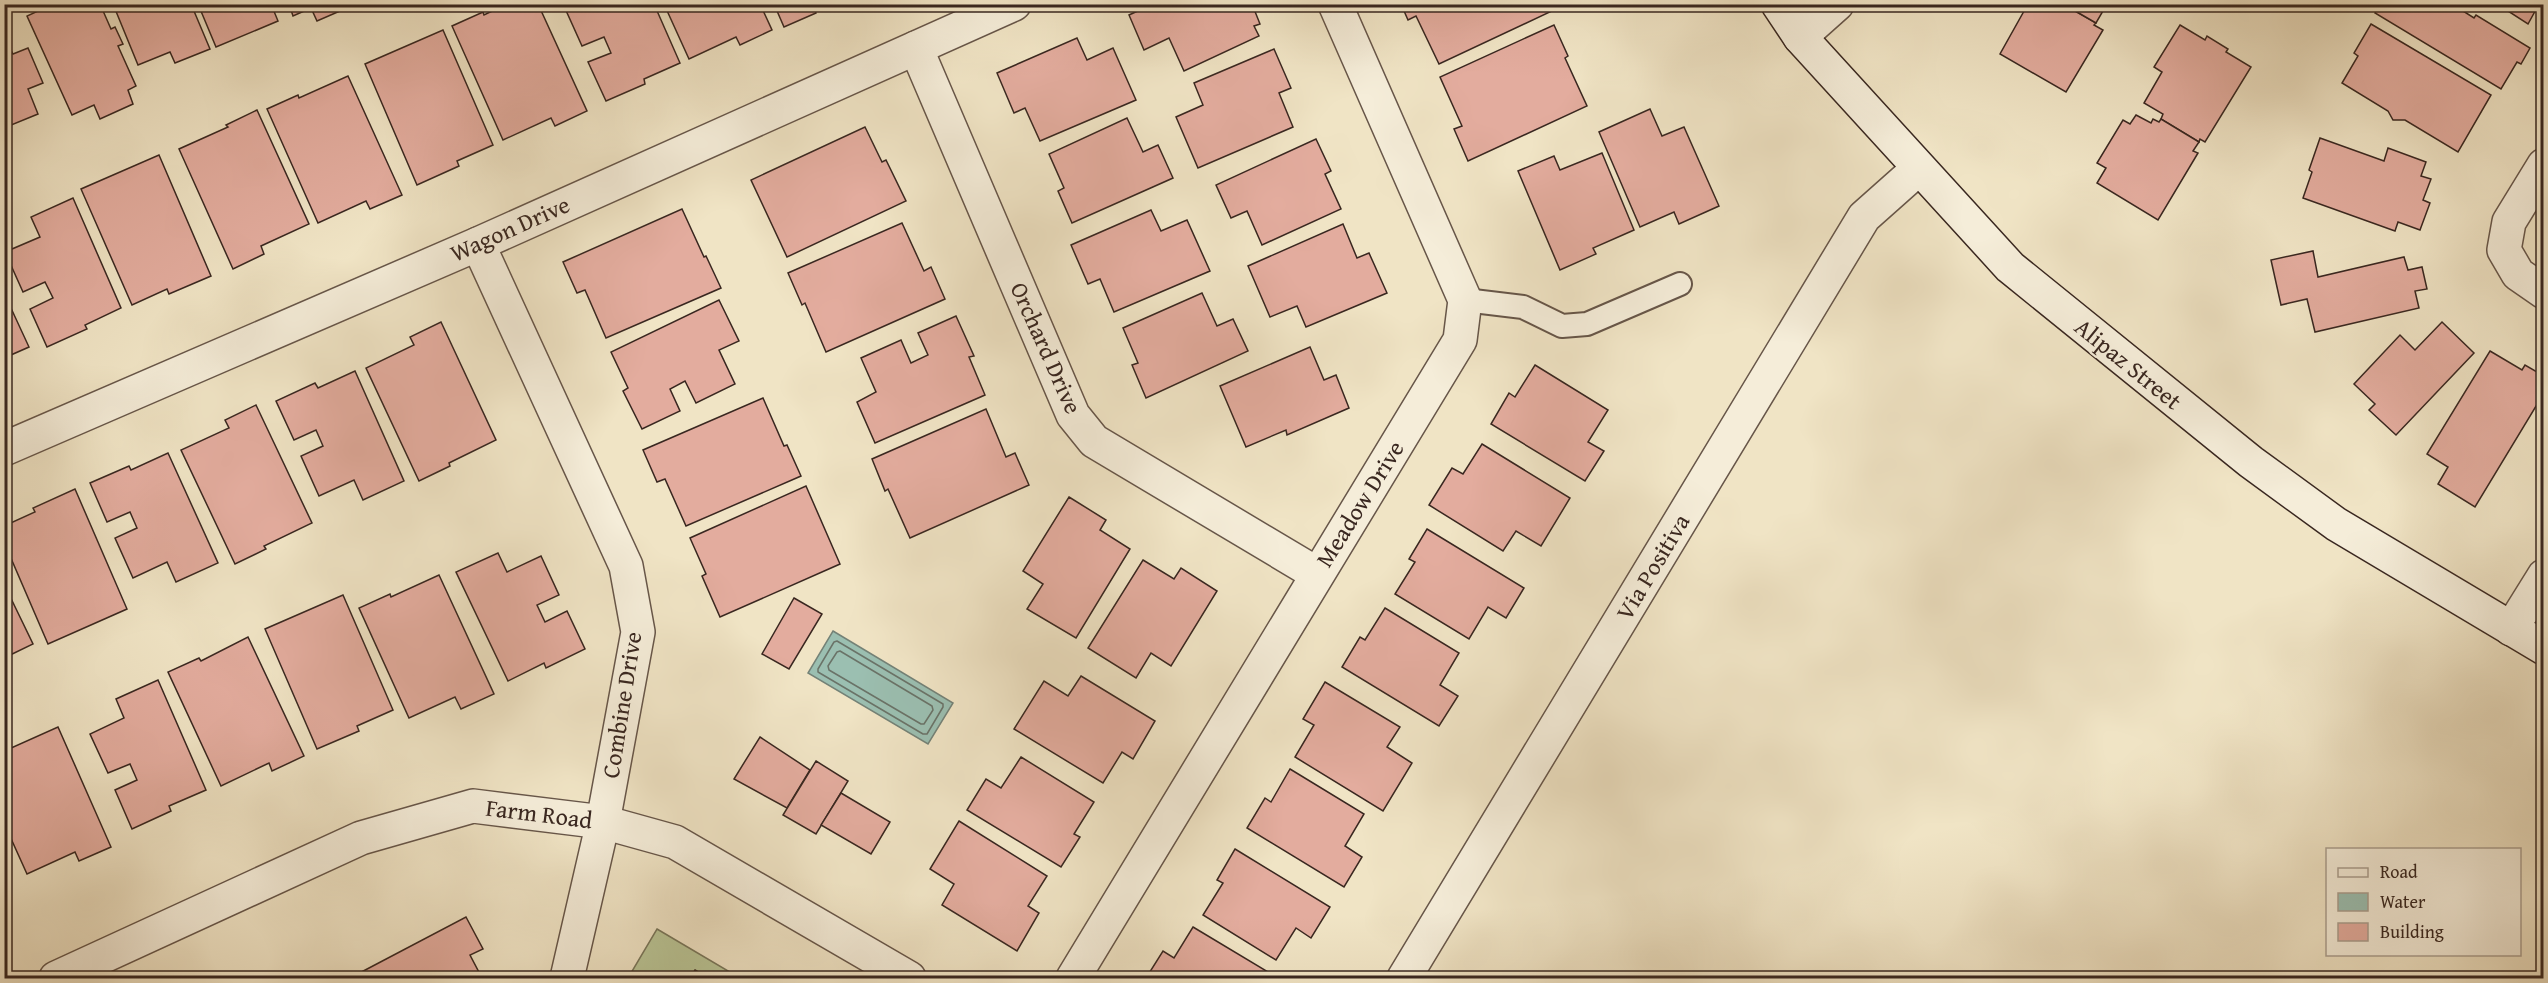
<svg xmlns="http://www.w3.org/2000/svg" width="2548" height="983" font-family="'Gentium Book Plus',serif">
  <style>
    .green { fill: #b9c495; stroke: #79765a; stroke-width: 1.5 }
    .water { fill: #9bbfb1; stroke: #748277; stroke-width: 1.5 }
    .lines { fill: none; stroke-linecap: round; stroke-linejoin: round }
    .shore { stroke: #6a7368; stroke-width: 1.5 }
    .building { fill: #e3ac9e; stroke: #392720; stroke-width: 1.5 }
    .service-casing { stroke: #675649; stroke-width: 26 }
    .minor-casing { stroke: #675649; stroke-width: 36 }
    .tertiary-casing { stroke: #675649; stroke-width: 36 }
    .secondary-casing { stroke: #392720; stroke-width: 36 }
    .service { stroke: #f5edd9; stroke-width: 22 }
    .minor { stroke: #f5edd9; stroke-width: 33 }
    .tertiary { stroke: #f5edd9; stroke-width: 33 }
    .secondary { stroke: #f5edd9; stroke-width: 33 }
    .labels { text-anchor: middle; stroke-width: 4.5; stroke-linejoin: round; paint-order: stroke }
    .street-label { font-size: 24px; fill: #392720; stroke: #f5edd9 }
  </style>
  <rect width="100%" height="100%" fill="#f0e4c5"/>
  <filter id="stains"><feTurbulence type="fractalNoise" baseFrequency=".00333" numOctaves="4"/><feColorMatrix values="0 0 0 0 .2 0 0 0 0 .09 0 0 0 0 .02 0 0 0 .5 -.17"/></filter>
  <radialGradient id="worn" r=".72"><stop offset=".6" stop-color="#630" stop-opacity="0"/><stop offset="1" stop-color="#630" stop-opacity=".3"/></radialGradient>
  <polygon class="green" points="657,929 740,978 628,978"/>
  <polygon class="water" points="833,631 953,703 928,744 808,673"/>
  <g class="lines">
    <g class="shore">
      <polygon points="837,641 943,704 943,707 927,734 923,734 818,672 818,669 834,642"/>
      <polygon points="840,651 932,706 933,710 924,724 921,724 829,670 828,666 837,652"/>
    </g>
  </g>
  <g class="building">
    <polygon points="53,4 100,4 111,29 115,27 123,44 118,46 136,86 128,90 133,104 100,119 94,105 72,115 27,16"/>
    <polygon points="113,4 191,4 210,49 175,63 170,52 138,65"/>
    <polygon points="198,4 271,4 278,21 216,47"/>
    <polygon points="289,4 356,4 317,21 311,8 293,16"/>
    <polygon points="507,4 538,4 587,111 555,126 551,118 503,140 452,26 483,12 484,15"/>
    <polygon points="568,4 654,4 680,63 644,79 645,84 606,101 588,62 611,53 604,37 582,46 564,6"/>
    <polygon points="664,4 760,4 772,30 740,45 736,37 689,59"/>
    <polygon points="774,4 814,4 816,13 784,27"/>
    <polygon points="1153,4 1252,4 1260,24 1254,26 1259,36 1184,71 1169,38 1144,50 1129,15"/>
    <polygon points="1401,4 1549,4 1552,11 1439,64 1416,16 1408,20"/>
    <polygon points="2028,4 2063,4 2096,23 2094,25 2103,30 2066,92 2000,54"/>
    <polygon points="2063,4 2107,4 2096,23"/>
    <polygon points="2380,4 2452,4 2474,18 2476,15 2530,48 2521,64 2517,62 2501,89 2375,13"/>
    <polygon points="2497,4 2539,4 2528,24"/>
    <polygon points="2371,24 2491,95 2458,152 2405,120 2393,120 2388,111 2342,83 2358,56 2354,53"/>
    <polygon points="1554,25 1568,56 1565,58 1587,106 1468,161 1454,129 1462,126 1440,77"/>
    <polygon points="2180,25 2205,40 2207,36 2228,49 2226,52 2251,67 2205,142 2200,139 2199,142 2161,119 2163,114 2144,103 2162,72 2154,67"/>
    <polygon points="443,30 493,145 457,161 459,166 417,185 365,64"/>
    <polygon points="4,36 13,54 28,48 43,83 28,89 38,114 4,128"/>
    <polygon points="1077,38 1087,60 1113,48 1136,100 1040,141 1025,108 1014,113 997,73"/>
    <polygon points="1274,49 1291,88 1279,93 1293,127 1198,168 1176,117 1203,105 1194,83"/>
    <polygon points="348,76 402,195 370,209 366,201 318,223 267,109 298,95 299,98"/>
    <polygon points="1650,109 1662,136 1684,127 1719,206 1679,224 1674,212 1640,227 1599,132"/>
    <polygon points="257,110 309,224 261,246 264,254 233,269 179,149 228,127 226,125"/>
    <polygon points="2136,115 2151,123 2153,119 2159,122 2161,119 2199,142 2193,151 2198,153 2158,220 2097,183 2106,168 2097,163 2123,120 2130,124"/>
    <polygon points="1127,118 1143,152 1158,145 1173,178 1072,223 1058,191 1064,188 1049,154"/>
    <polygon points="865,127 882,162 886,160 906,201 787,257 751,180"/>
    <polygon points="2320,138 2384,161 2388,148 2426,162 2421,176 2431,179 2423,200 2430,203 2420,230 2398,222 2395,231 2303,198 2312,172 2309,170"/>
    <polygon points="1316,139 1331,171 1325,174 1341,209 1262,245 1247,211 1231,218 1216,185"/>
    <polygon points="1602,153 1634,230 1593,248 1596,254 1560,270 1518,171 1554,156 1560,170"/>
    <polygon points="159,155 211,276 169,294 167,289 132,305 81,189"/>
    <polygon points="73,198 121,308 85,325 87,329 47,347 30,309 53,298 45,282 23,292 5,252 40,237 31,217"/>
    <polygon points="682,209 704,257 706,256 721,288 606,338 585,290 577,293 563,262"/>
    <polygon points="1151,210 1161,231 1187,220 1210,271 1114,312 1100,279 1088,284 1071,245"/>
    <polygon points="902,223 924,271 931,267 945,299 826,352 805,303 802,305 788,273"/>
    <polygon points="1343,224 1357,258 1369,253 1387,293 1306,327 1297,306 1270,317 1248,266"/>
    <polygon points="2313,251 2318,277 2404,257 2408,270 2422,267 2427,289 2415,291 2419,308 2315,332 2307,299 2281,305 2271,260"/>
    <polygon points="4,293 29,347 4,358"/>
    <polygon points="1202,293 1217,326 1233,319 1248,351 1146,398 1132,365 1138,363 1123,328"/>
    <polygon points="719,300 739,341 719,350 735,384 696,403 685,381 670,389 680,411 642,429 623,391 628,388 611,352"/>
    <polygon points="956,316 974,356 969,357 985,395 875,443 857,402 876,392 861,358 901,340 911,363 928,355 918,333"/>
    <polygon points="441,322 496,440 449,463 450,466 419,481 366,368 414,345 410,337"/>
    <polygon points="2442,322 2474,353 2396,435 2369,410 2375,404 2354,384 2400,335 2415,350"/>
    <polygon points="1310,347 1324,380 1336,375 1349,408 1287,435 1286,430 1246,447 1220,386"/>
    <polygon points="2490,351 2522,370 2525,365 2544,376 2544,393 2475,507 2438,484 2448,467 2427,454"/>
    <polygon points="1535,365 1608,410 1588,442 1604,451 1585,481 1491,424 1509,393 1515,397"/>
    <polygon points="355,371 404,481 363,500 354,480 319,496 301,456 323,446 316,430 294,440 276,401 315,383 318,388"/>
    <polygon points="763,398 784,446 787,445 801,476 686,526 665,479 657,482 643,450"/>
    <polygon points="256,405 312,523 264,546 266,549 235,564 181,450 229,428 225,420"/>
    <polygon points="986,409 1006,457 1015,453 1029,485 910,538 888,489 885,491 872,459"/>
    <polygon points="1482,444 1570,498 1541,546 1516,531 1503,551 1429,505 1452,468 1463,474"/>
    <polygon points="168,453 218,563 176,582 167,562 133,578 115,538 137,528 130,512 107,522 90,483 129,466 131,470"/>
    <polygon points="806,486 840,564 720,617 702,576 706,574 690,538"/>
    <polygon points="75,489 127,609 48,644 4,542 4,526 35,512 33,508"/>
    <polygon points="1069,497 1106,520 1100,530 1130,549 1076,638 1027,609 1043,584 1023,571"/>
    <polygon points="1427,529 1524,588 1506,618 1488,607 1469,639 1395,594 1415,562 1409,559"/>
    <polygon points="498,553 507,572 541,556 559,595 537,605 545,622 567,611 585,649 546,668 544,663 508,681 456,572"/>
    <polygon points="1143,560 1174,579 1181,568 1217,591 1171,666 1151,653 1136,678 1088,648"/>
    <polygon points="439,575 494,694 461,709 455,697 409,718 359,608 390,594 391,597"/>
    <polygon points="4,584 33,644 4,658"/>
    <polygon points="343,595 393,710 357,726 359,731 317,749 265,629"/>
    <polygon points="794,598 822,614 789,669 762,654"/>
    <polygon points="1385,608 1459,653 1440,685 1458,696 1439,726 1342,667 1360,637 1365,640"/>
    <polygon points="248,637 304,756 272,771 269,763 221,786 168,672 199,658 201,661"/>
    <polygon points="1081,676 1155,721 1133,759 1122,752 1103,783 1014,729 1044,681 1068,696"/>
    <polygon points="158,680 206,790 169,806 171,811 132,829 115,790 137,780 130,764 108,773 90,734 124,718 116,699"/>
    <polygon points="1325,682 1400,727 1387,747 1412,763 1383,811 1295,757 1314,725 1303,719"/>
    <polygon points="58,727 111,847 79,861 75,852 27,874 4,823 4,747 8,746 9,749"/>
    <polygon points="760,737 810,770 787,808 734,779"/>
    <polygon points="1021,757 1094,802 1074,834 1080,837 1061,867 967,810 986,779 1001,788"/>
    <polygon points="816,761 848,781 816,834 783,815"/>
    <polygon points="1290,769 1364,814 1345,846 1362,857 1344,887 1247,828 1265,798 1271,802"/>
    <polygon points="841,793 890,822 871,854 821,825"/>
    <polygon points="959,821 1047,876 1028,906 1039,913 1017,951 942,905 954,884 930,869"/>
    <polygon points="1235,849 1330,907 1311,938 1296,928 1276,960 1203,915 1223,883 1217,880"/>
    <polygon points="4,870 10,883 4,886"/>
    <polygon points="466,917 483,949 470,955 482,978 350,978"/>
    <polygon points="1193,927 1278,978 1146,978 1163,951 1174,958"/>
    <polygon points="695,970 709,978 690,978"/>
  </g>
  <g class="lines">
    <g class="service-casing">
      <polyline id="service" points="1465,300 1523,307 1562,326 1587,324 1680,284"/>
    </g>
    <g class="minor-casing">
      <g id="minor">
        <polyline points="1800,37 1837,4"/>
        <polyline points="916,48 1073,415 1094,441 1317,574"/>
        <polyline points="2544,165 2509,222 2504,250 2518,274 2544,292"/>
        <polyline points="478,244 626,566 638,632 603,822 567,978"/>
        <polyline points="4,449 478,244 1014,4"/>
        <polyline points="2511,629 2544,576"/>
        <polyline points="56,978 361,838 473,806 603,822 675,842 909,978"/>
        <polyline points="1073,978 1460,340 1465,300 1335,4"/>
      </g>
    </g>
    <g class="tertiary-casing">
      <polyline id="tertiary" points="1404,978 1864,217 1918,169"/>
    </g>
    <g class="secondary-casing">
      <polyline id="secondary" points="1778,4 1800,37 2010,267 2251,462 2336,524 2544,648"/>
    </g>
    <use href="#service" class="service"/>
    <use href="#minor" class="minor"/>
    <use href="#tertiary" class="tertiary"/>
    <use href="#secondary" class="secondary"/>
  </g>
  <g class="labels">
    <g class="street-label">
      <text transform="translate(510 229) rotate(-24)" y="8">Wagon Drive</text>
      <text transform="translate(1046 348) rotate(66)" y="8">Orchard Drive</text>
      <text transform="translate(2128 364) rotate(39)" y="8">Alipaz Street</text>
      <text transform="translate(1360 504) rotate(-58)" y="8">Meadow Drive</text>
      <text transform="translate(1653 567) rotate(-59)" y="8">Via Positiva</text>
      <text transform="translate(622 705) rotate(-81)" y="8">Combine Drive</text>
      <text transform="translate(539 814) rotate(7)" y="8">Farm Road</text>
    </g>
  </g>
  <rect width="2548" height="983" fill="none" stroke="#f0e4c5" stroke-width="24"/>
  <rect x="6" y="6" width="2536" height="971" fill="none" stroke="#392720" stroke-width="3"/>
  <rect x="12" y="12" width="2524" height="959" fill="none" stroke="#392720" stroke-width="1.5"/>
  <rect x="2326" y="848" width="195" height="108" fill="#f5edd9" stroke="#aa9e8f" stroke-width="1.5"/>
  <rect x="2338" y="868" width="30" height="9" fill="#f5edd9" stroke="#aa9e8f" stroke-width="1.5"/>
  <text x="2380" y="878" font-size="18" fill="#392720">Road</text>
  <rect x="2338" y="893" width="30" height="18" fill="#9bbfb1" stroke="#aa9e8f" stroke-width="1.5"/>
  <text x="2380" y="908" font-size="18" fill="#392720">Water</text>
  <rect x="2338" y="923" width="30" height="18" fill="#e3ac9e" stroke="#aa9e8f" stroke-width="1.5"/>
  <text x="2380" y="938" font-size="18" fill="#392720">Building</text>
  <rect width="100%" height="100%" filter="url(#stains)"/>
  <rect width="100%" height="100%" fill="url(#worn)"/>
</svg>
